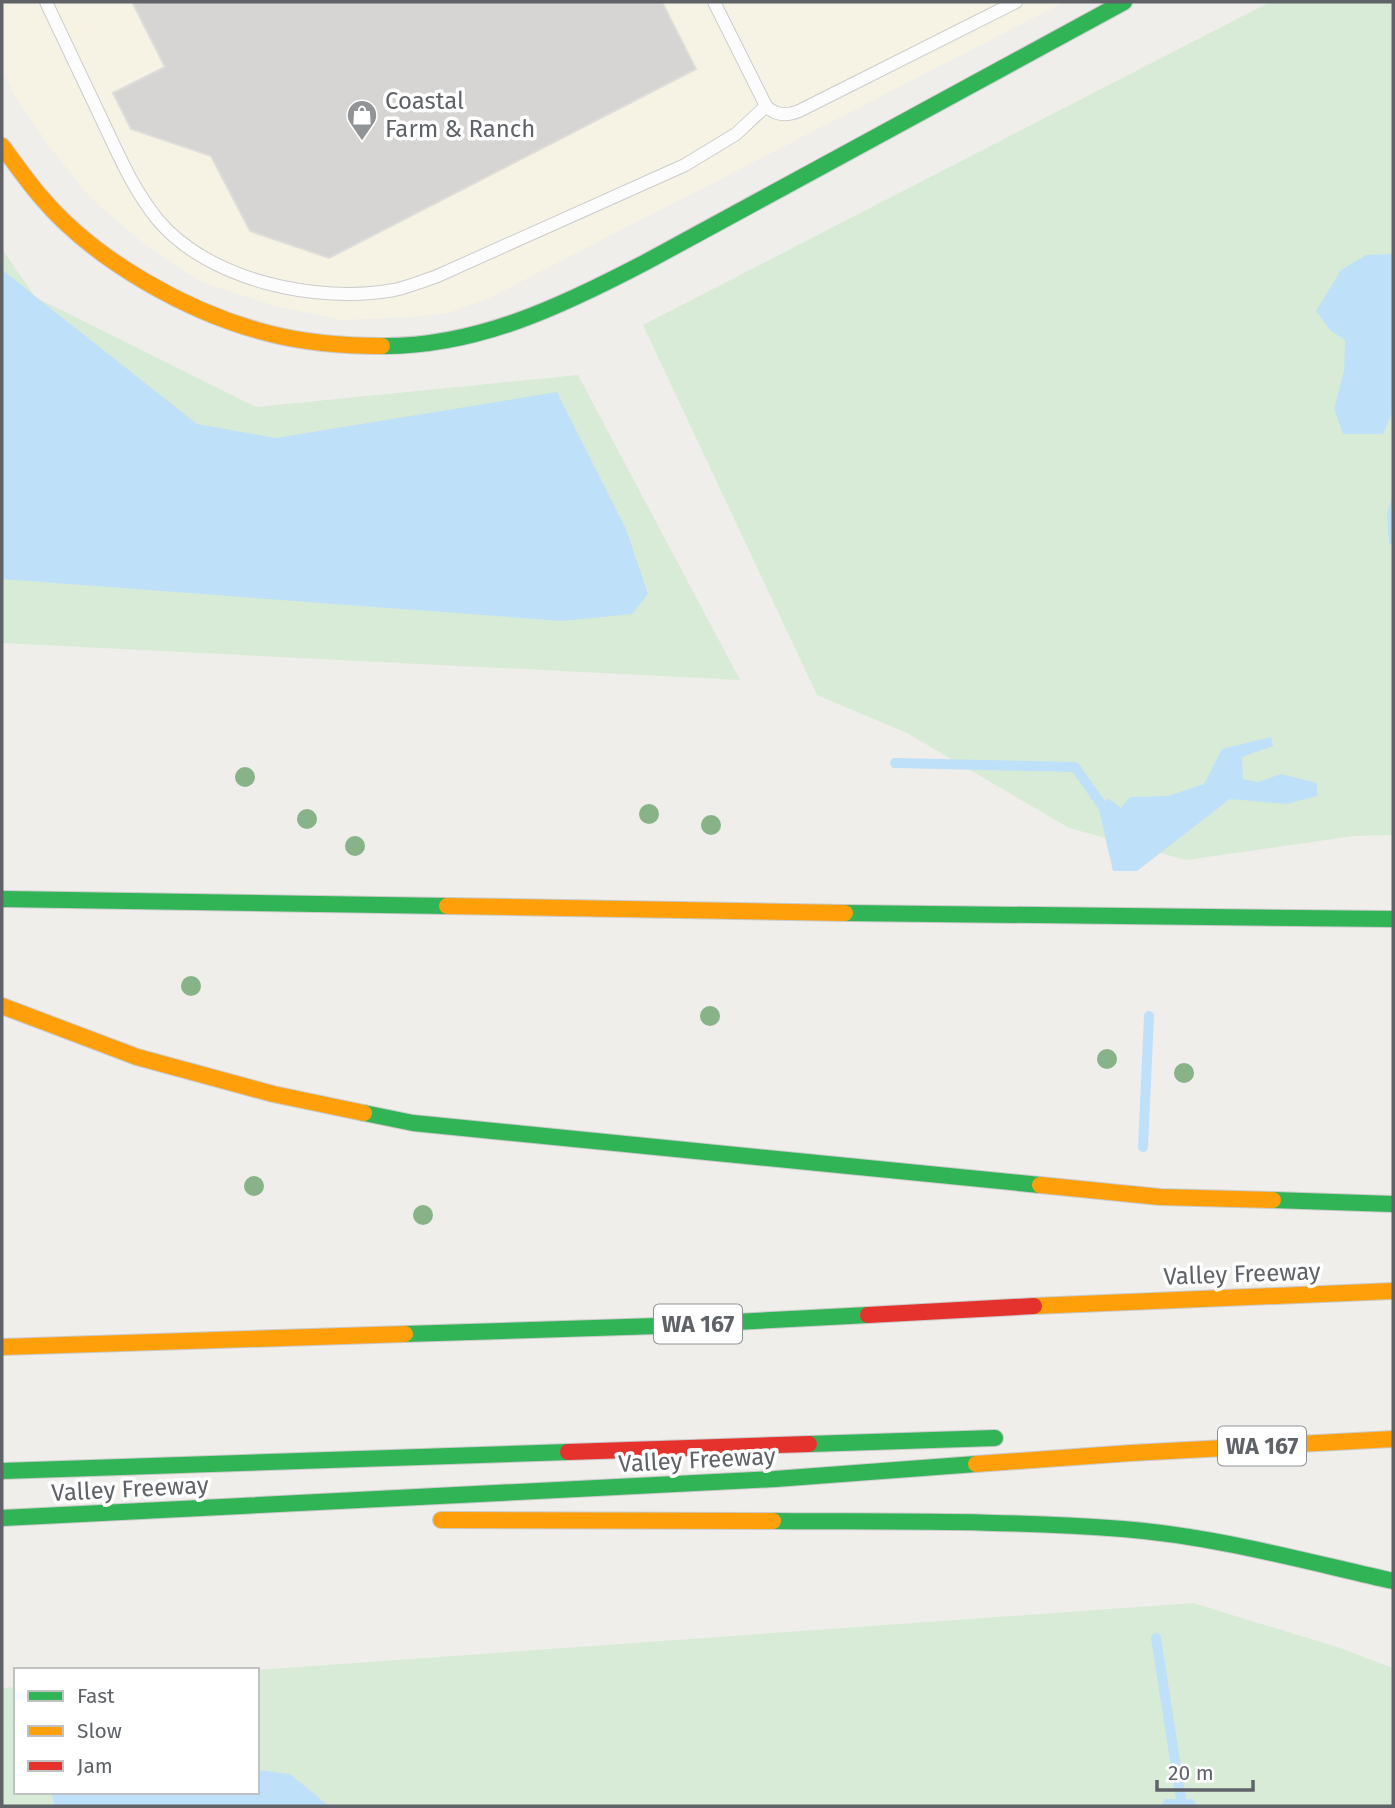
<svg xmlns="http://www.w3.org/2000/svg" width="1395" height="1808" font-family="'Fira Sans',sans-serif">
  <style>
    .commercial { fill: #f7f3e4 }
    .green { fill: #d8ebd6 }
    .water { fill: #bfe0f9 }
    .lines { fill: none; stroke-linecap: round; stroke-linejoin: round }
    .stream { stroke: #bfe0f9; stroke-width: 10 }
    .building { fill: #d6d5d3; stroke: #deddd9; stroke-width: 2 }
    .lane-casing { stroke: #cbcccc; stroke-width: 14 }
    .fast-casing { stroke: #cacacb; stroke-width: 18 }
    .slow-casing { stroke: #cacacb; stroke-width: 18 }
    .jam-casing { stroke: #cacacb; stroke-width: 18 }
    .lane { stroke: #fdfcfc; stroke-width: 12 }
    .fast { stroke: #30b455; stroke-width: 16 }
    .slow { stroke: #ff9f0a; stroke-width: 16 }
    .jam { stroke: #e5322d; stroke-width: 16 }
    .tree { fill: #88b388 }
    .labels { text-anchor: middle; stroke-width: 7; stroke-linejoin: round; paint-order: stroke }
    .shield { fill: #fff; stroke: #8f9295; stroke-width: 2 }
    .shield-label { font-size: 23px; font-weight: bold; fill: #5f6368 }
    .poi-label { font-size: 24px; fill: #5f6368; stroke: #fff; text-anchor: start }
    .street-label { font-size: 24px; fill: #5f6368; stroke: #fff }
  </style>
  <rect width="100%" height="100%" fill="#efeeea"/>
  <polygon class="commercial" points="2,2 1064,2 489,298 448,313 409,317 342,320 276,306 201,282 139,240 90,197 49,146 14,94 2,70"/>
  <g class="green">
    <polygon points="1270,2 1393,2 1393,835 1354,836 1186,860 1069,828 907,733 817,695 643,325"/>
    <polygon points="2,249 35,297 256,407 578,375 740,680 2,643"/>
    <polygon points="1193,1603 1340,1648 1393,1668 1393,1806 2,1806 2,1688 16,1687 16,1792 257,1792 257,1670"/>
  </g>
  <g class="water">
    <polygon points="1393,254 1393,411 1383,434 1343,434 1334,409 1344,371 1345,340 1331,331 1316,311 1341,270 1366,255"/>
    <polygon points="2,270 197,424 276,438 557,392 626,529 648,594 632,614 562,621 2,579"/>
    <polygon points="1393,495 1393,545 1389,544 1387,513"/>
    <polygon points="1271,737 1273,746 1242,757 1243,779 1258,782 1281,774 1317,783 1317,796 1287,804 1230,799 1137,871 1113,871 1099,810 1108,798 1121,808 1130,797 1168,796 1204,784 1222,749"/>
    <polygon points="257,1770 290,1774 329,1806 54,1806 52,1792 257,1792"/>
    <polygon points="1165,1799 1193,1799 1197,1806 1161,1806"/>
  </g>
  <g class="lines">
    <g class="stream">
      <polyline points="895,763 1075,767 1108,814"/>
      <polyline points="1143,1147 1149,1016"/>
      <polyline points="1156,1638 1181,1799 1178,1806"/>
    </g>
  </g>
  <polygon class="building" points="132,2 662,2 696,69 329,258 250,231 211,156 131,129 113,93 165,67"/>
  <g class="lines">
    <g class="lane-casing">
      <g id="lane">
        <path d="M46,2C65,42 84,82 103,122C119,156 134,191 158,220C209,281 318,304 394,290C408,287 422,281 435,277L685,165L736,134L766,106"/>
        <path d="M714,2L766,106C776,116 787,116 799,111L1016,2"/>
      </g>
    </g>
    <g class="fast-casing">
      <g id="fast">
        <path d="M382,346C477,347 564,305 646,262L1124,2"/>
        <polyline points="2,899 447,906"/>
        <polyline points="845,913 1393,919"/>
        <polyline points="364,1113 413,1123 1040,1185"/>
        <polyline points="1273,1200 1393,1204"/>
        <polyline points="405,1334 657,1326 868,1315"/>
        <polyline points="809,1444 995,1438"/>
        <polyline points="2,1471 568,1452"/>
        <polyline points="2,1518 775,1479 976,1464"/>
        <path d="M773,1521C889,1522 1007,1520 1123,1529C1214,1536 1304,1561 1393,1581"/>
      </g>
    </g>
    <g class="slow-casing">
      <g id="slow">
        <path d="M2,146C15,163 27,181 41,197C95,261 190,314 271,334C307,343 345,346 382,346"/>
        <polyline points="447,906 845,913"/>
        <polyline points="2,1006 137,1057 273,1094 364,1113"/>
        <polyline points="1040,1185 1160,1197 1273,1200"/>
        <polyline points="1034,1306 1393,1291"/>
        <polyline points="2,1347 405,1334"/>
        <polyline points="976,1464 1131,1453 1393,1439"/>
        <polyline points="441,1520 773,1521"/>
      </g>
    </g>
    <g class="jam-casing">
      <g id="jam">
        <polyline points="868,1315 1034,1306"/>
        <polyline points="568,1452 809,1444"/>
      </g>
    </g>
    <use href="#lane" class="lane"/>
    <use href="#fast" class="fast"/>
    <use href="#slow" class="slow"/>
    <use href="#jam" class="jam"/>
  </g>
  <g class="tree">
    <circle cx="245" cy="777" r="10"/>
    <circle cx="649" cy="814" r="10"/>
    <circle cx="307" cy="819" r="10"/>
    <circle cx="711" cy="825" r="10"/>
    <circle cx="355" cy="846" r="10"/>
    <circle cx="191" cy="986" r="10"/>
    <circle cx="710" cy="1016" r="10"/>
    <circle cx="1107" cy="1059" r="10"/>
    <circle cx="1184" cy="1073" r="10"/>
    <circle cx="254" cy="1186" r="10"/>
    <circle cx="423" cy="1215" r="10"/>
  </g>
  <defs>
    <g id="shop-pin" transform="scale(1.575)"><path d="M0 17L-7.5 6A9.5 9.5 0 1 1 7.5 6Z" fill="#919496" stroke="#fff"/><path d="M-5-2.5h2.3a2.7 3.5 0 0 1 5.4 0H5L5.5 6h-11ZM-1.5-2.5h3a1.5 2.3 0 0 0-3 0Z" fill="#fff"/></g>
  </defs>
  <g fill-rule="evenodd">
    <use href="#shop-pin" x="362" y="115"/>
  </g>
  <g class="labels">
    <g class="shield">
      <rect x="654" y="1304.5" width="88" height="39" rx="5"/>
      <rect x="1218" y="1426.5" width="88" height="39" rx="5"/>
    </g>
    <g class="shield-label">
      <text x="698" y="1332">WA 167</text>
      <text x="1262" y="1454">WA 167</text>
    </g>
    <g class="poi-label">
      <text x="385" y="109">Coastal<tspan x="385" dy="28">Farm &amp; Ranch</tspan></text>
    </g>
    <g class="street-label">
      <text transform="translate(1242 1274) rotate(-2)" y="8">Valley Freeway</text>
      <text transform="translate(697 1460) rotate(-3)" y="8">Valley Freeway</text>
      <text transform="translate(130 1489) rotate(-3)" y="8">Valley Freeway</text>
    </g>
  </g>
  <rect width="1395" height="1808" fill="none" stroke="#5f6368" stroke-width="7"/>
  <rect x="14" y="1668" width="245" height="126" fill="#ffffff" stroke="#bfc1c3" stroke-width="2"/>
  <rect x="28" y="1691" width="35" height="10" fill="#30b455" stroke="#bfc1c3" stroke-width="2"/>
  <text x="77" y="1703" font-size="21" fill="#5f6368">Fast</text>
  <rect x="28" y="1726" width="35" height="10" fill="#ff9f0a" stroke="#bfc1c3" stroke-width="2"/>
  <text x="77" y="1738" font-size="21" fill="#5f6368">Slow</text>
  <rect x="28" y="1761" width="35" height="10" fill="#e5322d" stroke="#bfc1c3" stroke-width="2"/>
  <text x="77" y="1773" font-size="21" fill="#5f6368">Jam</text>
  <path d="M1157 1780v10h96v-10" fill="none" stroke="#5f6368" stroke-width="3.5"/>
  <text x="1168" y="1780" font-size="21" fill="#5f6368" stroke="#ffffff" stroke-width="5" paint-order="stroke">20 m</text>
</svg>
